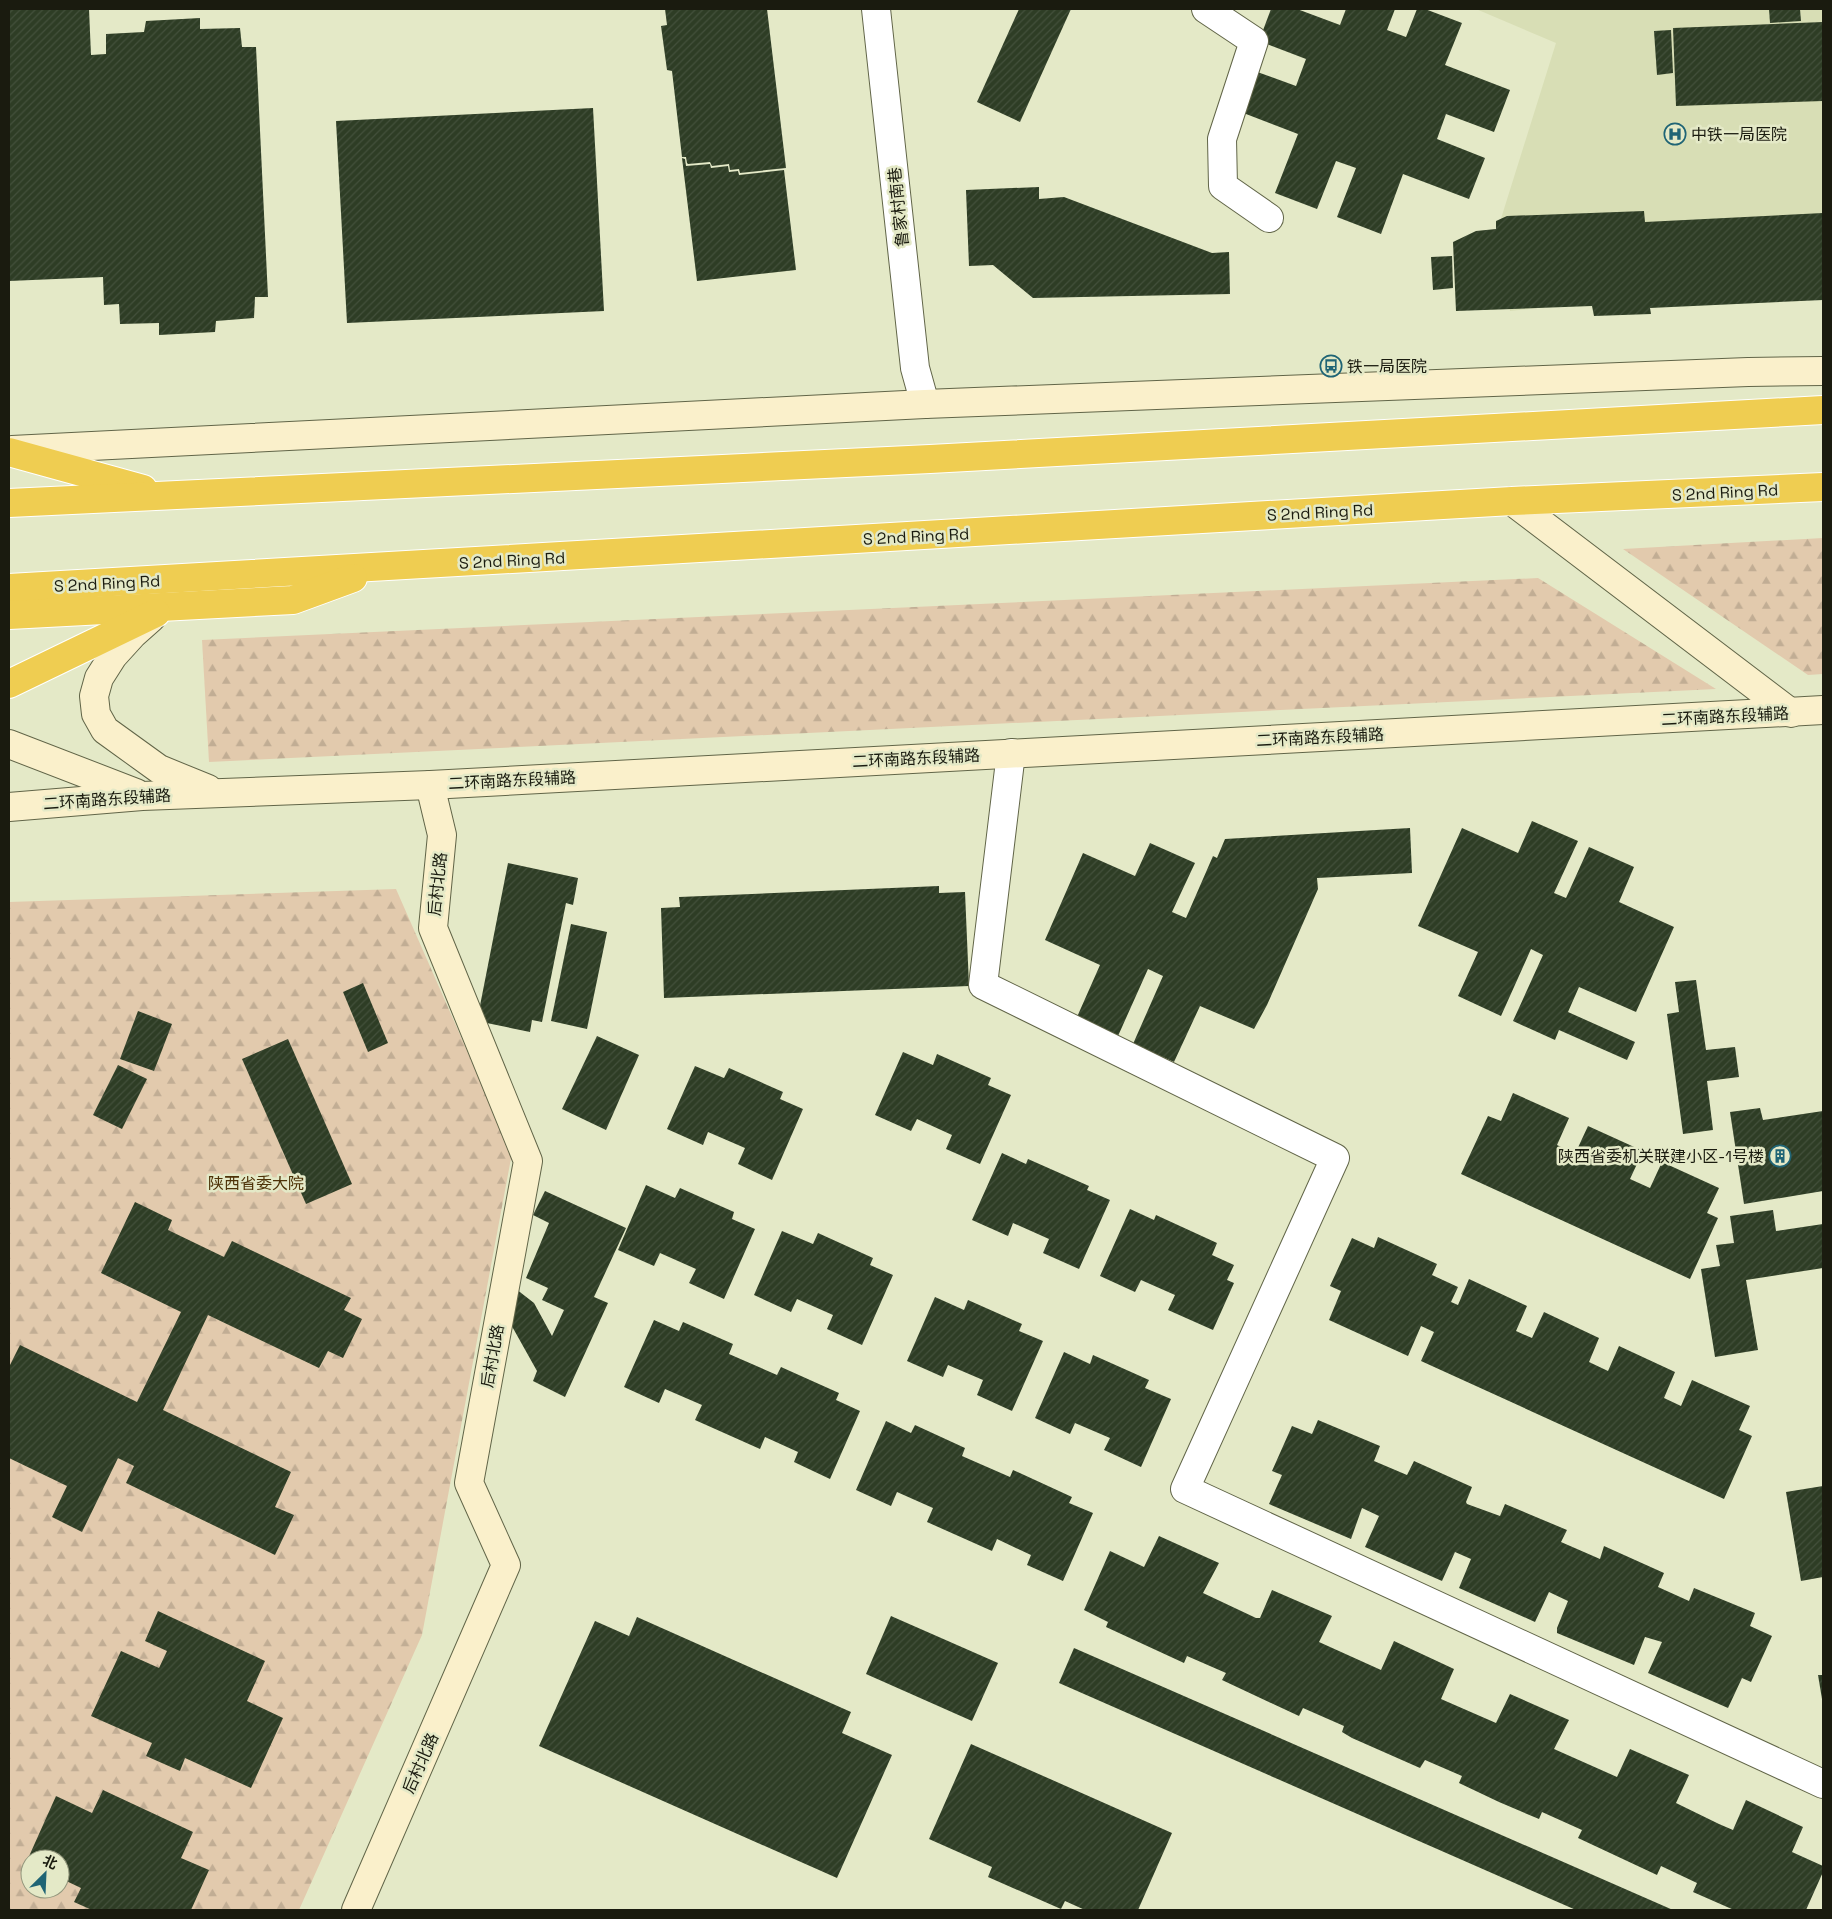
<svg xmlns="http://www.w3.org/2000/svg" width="1832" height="1919" font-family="'Space Grotesk','Noto Sans SC',sans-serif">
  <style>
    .built { fill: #d8deb5 }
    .forest { fill: url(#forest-firs); fill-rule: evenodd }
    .building { fill: url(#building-hatch) }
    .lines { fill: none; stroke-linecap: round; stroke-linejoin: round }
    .street-casing { stroke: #616548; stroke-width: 30 }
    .secondary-casing { stroke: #616548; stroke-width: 30 }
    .highway-casing { stroke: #fff; stroke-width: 30 }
    .street { stroke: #fff; stroke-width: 28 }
    .secondary { stroke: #faf0cb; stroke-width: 28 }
    .highway { stroke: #efcd51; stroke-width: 28 }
    .labels { text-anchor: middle; stroke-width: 5; stroke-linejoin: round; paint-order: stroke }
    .poi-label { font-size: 16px; fill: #1a1b0f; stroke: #e4e9c7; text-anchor: start }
    .street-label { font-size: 16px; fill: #1a1b0f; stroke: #e4e9c7 }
    .park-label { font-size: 16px; fill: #4d3207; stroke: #e4e9c7 }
  </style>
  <defs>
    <pattern id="forest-firs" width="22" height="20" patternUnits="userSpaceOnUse" patternTransform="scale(1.25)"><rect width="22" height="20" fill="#e2caad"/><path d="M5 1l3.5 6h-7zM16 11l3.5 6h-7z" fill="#c1ad94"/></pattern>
    <pattern id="building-hatch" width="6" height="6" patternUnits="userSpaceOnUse" patternTransform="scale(1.25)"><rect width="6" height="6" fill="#2e3d25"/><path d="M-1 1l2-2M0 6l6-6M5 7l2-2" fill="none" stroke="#43503b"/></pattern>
  </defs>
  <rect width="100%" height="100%" fill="#e4e9c7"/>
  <polygon class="built" points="1476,9 1823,9 1823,277 1510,311 1499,225 1556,43"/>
  <g class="forest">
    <polygon points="1823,538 1823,674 1808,675 1623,549"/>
    <polygon points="1538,578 1716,689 209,762 202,640"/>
    <path d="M396,889L512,1153L422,1635L299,1910H9V902ZM30,1859H60V1889H30Z"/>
  </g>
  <g class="building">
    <polygon points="9,9 89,9 91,55 106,54 106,34 144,32 146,21 200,18 200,29 240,28 242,47 256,47 268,297 255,297 254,318 216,321 215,332 159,335 159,323 120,324 119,304 104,305 103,277 9,281"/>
    <polygon points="665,9 767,9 786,168 740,173 739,169 730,170 729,164 712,166 710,162 688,164 687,163 686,157 682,157 672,71 667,70 661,26 667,25"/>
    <polygon points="1019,9 1071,9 1020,122 977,102"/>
    <polygon points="1271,9 1297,9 1340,25 1346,9 1395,9 1387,30 1406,37 1417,9 1425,9 1462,23 1445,65 1510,90 1494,132 1446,114 1437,139 1485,158 1469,199 1403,174 1381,234 1337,217 1356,168 1336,161 1317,209 1275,193 1298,134 1233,109 1249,69 1296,86 1306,59 1259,41"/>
    <polygon points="1769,9 1800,9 1801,21 1770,23"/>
    <polygon points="1823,22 1823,101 1676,106 1673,28"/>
    <polygon points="1671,30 1673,73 1657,75 1654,31"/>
    <polygon points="593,108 604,311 347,323 336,121"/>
    <polygon points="682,158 685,159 686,166 710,164 711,168 728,166 729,172 738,171 739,175 784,170 796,270 697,281"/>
    <polygon points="1039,187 1039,199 1064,197 1212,253 1229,252 1230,294 1033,298 993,265 969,266 966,190"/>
    <polygon points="1644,211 1645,222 1823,213 1823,300 1650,308 1651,314 1594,316 1592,306 1456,311 1453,242 1476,231 1496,229 1496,221 1507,216"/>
    <polygon points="1452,256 1453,288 1433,290 1431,257"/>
    <polygon points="1532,821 1578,841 1554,893 1566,898 1589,847 1634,867 1619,902 1674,927 1636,1012 1579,987 1568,1012 1635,1042 1627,1060 1559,1030 1555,1040 1513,1021 1543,955 1531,949 1501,1016 1458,996 1478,952 1418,926 1462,828 1518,853"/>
    <polygon points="1410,828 1412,873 1317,878 1318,889 1267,1005 1254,1029 1200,1006 1174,1062 1133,1044 1163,976 1148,969 1118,1036 1077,1017 1100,965 1045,940 1083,853 1135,876 1150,843 1195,863 1172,912 1186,918 1213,856 1217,858 1225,839"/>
    <polygon points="508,863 578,878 573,905 566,903 542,1022 532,1020 530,1032 477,1021"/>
    <polygon points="939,886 939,893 965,892 969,986 664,998 661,908 680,907 679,897"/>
    <polygon points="571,924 607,932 587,1029 551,1021"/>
    <polygon points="1696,980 1706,1050 1735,1047 1739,1077 1707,1081 1713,1130 1683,1134 1667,1014 1679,1012 1675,982"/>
    <polygon points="363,983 388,1043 368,1052 343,992"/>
    <polygon points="138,1011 172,1024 154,1071 120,1059"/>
    <polygon points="597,1036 639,1055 606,1130 562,1109"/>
    <polygon points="288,1039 352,1184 306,1204 242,1059"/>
    <polygon points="903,1052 933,1065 937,1054 991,1078 988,1085 1011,1095 980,1164 946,1149 952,1135 917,1119 911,1131 875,1115"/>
    <polygon points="118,1065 147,1079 122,1129 93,1115"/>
    <polygon points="695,1066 724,1078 729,1068 783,1092 780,1099 803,1109 772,1180 738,1164 745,1148 708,1132 703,1145 667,1129"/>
    <polygon points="1513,1093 1569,1118 1557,1145 1575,1154 1588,1126 1643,1151 1630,1179 1650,1188 1662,1162 1719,1188 1707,1213 1718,1218 1690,1279 1461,1174 1488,1116 1501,1121"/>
    <polygon points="1760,1108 1763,1120 1823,1111 1823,1191 1744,1204 1730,1112"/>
    <polygon points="1002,1153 1026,1164 1028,1159 1089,1186 1087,1190 1110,1200 1079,1269 1043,1253 1049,1239 1013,1223 1008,1236 972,1220"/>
    <polygon points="646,1185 675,1198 680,1188 734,1212 732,1219 755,1229 724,1299 689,1283 696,1269 660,1253 654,1266 618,1250"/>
    <polygon points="545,1191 626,1228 594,1297 608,1303 565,1397 533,1381 537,1371 509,1321 516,1289 534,1303 552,1336 564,1310 542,1300 548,1288 526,1278 549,1223 533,1215"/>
    <polygon points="135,1202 172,1220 168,1230 224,1257 232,1241 351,1298 344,1310 362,1319 343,1358 328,1351 319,1368 208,1315 163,1410 291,1472 275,1507 294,1515 275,1555 126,1483 134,1466 118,1458 82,1532 52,1517 67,1486 9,1458 9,1367 20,1345 137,1402 181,1312 101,1273"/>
    <polygon points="1130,1209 1154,1220 1156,1215 1217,1243 1212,1255 1234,1265 1227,1280 1234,1283 1213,1330 1168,1310 1175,1295 1141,1280 1135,1292 1100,1276"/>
    <polygon points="1773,1210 1776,1231 1823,1224 1823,1268 1746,1280 1758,1350 1715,1357 1701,1269 1720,1266 1716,1245 1734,1243 1730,1216"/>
    <polygon points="782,1231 813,1244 818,1233 873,1258 870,1265 893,1275 862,1345 827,1329 833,1315 797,1299 791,1312 754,1295"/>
    <polygon points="1378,1237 1437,1264 1432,1275 1458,1287 1451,1302 1458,1305 1469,1279 1527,1306 1516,1331 1532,1338 1544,1312 1599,1338 1589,1362 1608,1371 1619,1346 1675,1372 1664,1398 1681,1406 1692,1380 1750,1406 1739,1430 1752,1436 1724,1499 1421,1361 1434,1332 1421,1326 1408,1356 1329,1320 1341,1291 1330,1286 1352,1238 1374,1248"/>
    <polygon points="935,1297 964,1310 968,1300 1022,1324 1019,1331 1043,1341 1012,1411 977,1395 983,1380 948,1365 943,1377 907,1361"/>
    <polygon points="654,1320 679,1331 683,1322 733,1344 729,1354 777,1375 781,1367 839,1393 836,1400 860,1411 830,1479 794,1462 798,1452 765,1437 760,1449 695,1420 702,1405 665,1389 659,1403 624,1387"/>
    <polygon points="1064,1352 1090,1364 1093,1355 1149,1380 1145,1388 1171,1399 1141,1467 1104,1450 1110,1438 1075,1423 1070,1434 1035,1418"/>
    <polygon points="1318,1420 1380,1446 1374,1461 1407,1475 1414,1461 1472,1487 1466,1502 1467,1504 1500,1516 1505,1504 1567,1530 1561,1542 1600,1559 1604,1546 1664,1573 1658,1587 1689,1601 1694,1588 1755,1613 1750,1626 1772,1636 1751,1682 1742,1678 1728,1708 1648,1673 1662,1642 1645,1637 1634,1665 1557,1633 1557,1628 1568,1601 1549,1592 1535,1622 1459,1588 1471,1559 1455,1552 1442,1581 1365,1547 1379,1516 1362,1508 1351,1539 1269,1504 1282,1475 1272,1471 1292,1426 1312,1434"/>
    <polygon points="886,1421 911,1433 915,1425 965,1448 962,1456 1010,1477 1013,1470 1072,1497 1069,1503 1093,1513 1063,1581 1027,1565 1031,1555 997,1539 992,1551 927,1522 933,1508 897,1492 891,1506 856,1490"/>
    <polygon points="1823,1486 1823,1577 1801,1581 1786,1492"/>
    <polygon points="1159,1536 1219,1563 1203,1593 1256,1618 1260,1618 1272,1590 1332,1616 1319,1642 1381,1670 1394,1641 1454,1669 1441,1699 1496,1723 1510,1694 1569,1720 1554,1749 1617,1777 1630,1749 1689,1775 1676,1803 1719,1824 1733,1830 1746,1800 1803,1827 1792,1852 1823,1866 1823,1872 1806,1910 1734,1910 1693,1892 1697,1883 1661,1866 1657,1875 1578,1838 1582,1830 1542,1812 1539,1819 1499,1802 1459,1783 1462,1776 1425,1760 1420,1768 1352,1738 1342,1732 1344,1726 1303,1708 1299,1716 1222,1680 1226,1673 1187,1656 1184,1663 1106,1627 1108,1622 1084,1610 1110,1551 1144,1567"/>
    <polygon points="158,1611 265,1661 247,1701 283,1718 251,1788 185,1758 180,1771 146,1756 152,1743 91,1716 121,1651 159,1668 167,1651 145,1641"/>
    <polygon points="891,1616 998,1663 972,1721 866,1674"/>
    <polygon points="637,1617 851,1712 842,1733 892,1755 837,1878 539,1746 595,1621 629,1636"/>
    <polygon points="1074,1648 1673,1910 1576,1910 1059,1683"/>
    <polygon points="1818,1675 1823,1675 1823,1699 1822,1699"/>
    <polygon points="971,1744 1172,1833 1138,1910 1085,1910 1065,1901 1061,1909 988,1877 992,1867 929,1839"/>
    <polygon points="103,1790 193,1832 181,1858 209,1870 191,1910 92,1910 74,1902 81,1888 60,1878 60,1859 30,1859 30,1864 26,1863 56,1796 92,1813"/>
  </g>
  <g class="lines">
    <g class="street-casing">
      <g id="street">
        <polyline points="876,9 915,368 925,404"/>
        <polyline points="1206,9 1254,41 1222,139 1223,186 1269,218"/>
        <polyline points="1011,753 983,985 1335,1158 1185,1489 1823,1784"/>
      </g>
    </g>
    <g class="secondary-casing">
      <g id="secondary">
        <polyline points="12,450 925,404 1748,372 1823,371"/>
        <polyline points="1512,501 1791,713"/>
        <polyline points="151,618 133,634 113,656 99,678 94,696 96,714 105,730 159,769 208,789"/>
        <polyline points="9,744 136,793"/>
        <polyline points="9,807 142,796 430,785 1823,710"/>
        <polyline points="356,1910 506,1565 469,1483 528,1161 433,928 442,835 430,785"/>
      </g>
    </g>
    <g class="highway-casing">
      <g id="highway">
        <polyline points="9,452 143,489"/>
        <polyline points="9,503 930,459 1823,410"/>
        <polyline points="9,588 1512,501 1823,487"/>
        <polyline points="9,615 293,600 353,578"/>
        <polyline points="9,684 156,613"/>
      </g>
    </g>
    <use href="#street" class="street"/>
    <use href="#secondary" class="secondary"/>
    <use href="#highway" class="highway"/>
  </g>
  <defs>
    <g id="hospital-ring" transform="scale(1.125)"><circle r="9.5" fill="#e4e9c7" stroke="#1f6475" stroke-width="1.5"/><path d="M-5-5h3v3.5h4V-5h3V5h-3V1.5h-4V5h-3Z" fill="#1f6475"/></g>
    <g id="bus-ring" transform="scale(1.125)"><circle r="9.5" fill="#e4e9c7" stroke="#1f6475" stroke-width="1.5"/><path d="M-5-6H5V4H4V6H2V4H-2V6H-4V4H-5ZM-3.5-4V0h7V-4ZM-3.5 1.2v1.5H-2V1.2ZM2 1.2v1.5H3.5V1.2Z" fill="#1f6475"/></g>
    <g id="building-ring" transform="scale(1.125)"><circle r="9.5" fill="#e4e9c7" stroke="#1f6475" stroke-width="1.5"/><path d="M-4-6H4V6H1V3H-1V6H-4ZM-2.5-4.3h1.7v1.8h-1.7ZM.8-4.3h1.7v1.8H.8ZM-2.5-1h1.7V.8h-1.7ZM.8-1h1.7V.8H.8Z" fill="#1f6475"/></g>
  </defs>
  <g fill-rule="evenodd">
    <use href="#hospital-ring" x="1675" y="134"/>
    <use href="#bus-ring" x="1331" y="366"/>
    <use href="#building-ring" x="1780" y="1156"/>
  </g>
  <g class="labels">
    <g class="poi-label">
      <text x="1691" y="140">中铁一局医院</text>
      <text x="1347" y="372">铁一局医院</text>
      <text x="1764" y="1162" text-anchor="end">陕西省委机关联建小区-1号楼</text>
    </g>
    <g class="street-label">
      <text transform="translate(898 207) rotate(-96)" y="6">鲁家村南巷</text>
      <text transform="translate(1725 492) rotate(-3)" y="6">S 2nd Ring Rd</text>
      <text transform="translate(1320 512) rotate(-3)" y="6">S 2nd Ring Rd</text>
      <text transform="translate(916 536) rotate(-3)" y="6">S 2nd Ring Rd</text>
      <text transform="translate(512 560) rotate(-3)" y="6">S 2nd Ring Rd</text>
      <text transform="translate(107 583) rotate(-3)" y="6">S 2nd Ring Rd</text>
      <text transform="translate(1725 716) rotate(-3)" y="6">二环南路东段辅路</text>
      <text transform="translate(1320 737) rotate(-3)" y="6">二环南路东段辅路</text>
      <text transform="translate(916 758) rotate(-3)" y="6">二环南路东段辅路</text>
      <text transform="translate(512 780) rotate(-3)" y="6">二环南路东段辅路</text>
      <text transform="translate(107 799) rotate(-4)" y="6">二环南路东段辅路</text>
      <text transform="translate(437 884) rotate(-84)" y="6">后村北路</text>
      <text transform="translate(492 1356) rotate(-80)" y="6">后村北路</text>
      <text transform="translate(420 1763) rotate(-66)" y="6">后村北路</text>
    </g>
    <g class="park-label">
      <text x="256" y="1189">陕西省委大院</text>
    </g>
  </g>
  <rect width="1832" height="1919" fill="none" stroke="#1a1b0f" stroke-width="20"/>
  <g transform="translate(45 1874) rotate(24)"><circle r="24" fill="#e4e9c7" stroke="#93977d"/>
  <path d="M0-4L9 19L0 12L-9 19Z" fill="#1f6475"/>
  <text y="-8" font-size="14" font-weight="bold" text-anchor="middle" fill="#1a1b0f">北</text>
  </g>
</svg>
